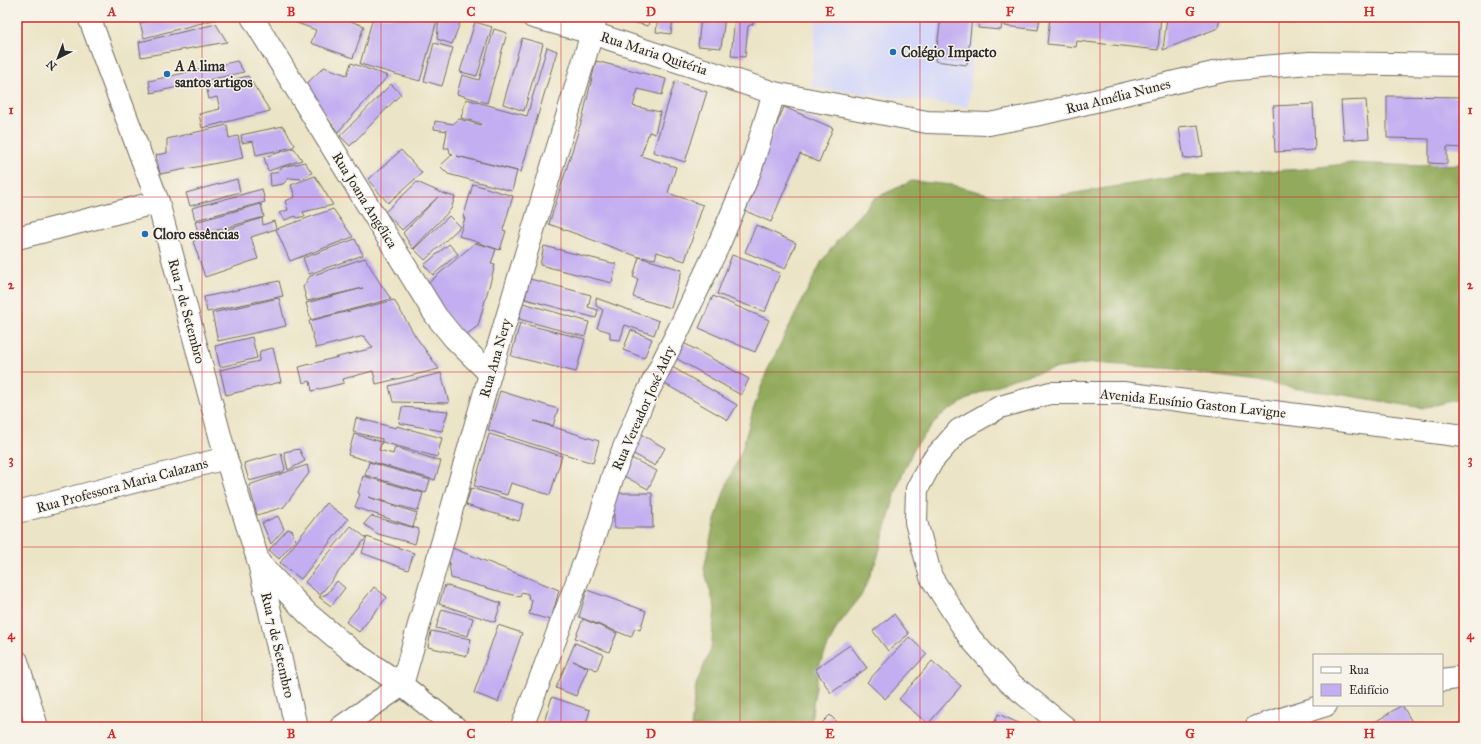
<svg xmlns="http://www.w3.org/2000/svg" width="1481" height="744" font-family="'IM FELL Great Primer',serif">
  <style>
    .built { fill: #d5d8f9 }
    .forest { fill: #92aa5c; stroke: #5e6a44 }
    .building { fill: #c3aef1 }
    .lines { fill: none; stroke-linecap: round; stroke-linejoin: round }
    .minor-casing { stroke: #6f6c61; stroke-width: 24 }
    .major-casing { stroke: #6f6c61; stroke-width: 24 }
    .minor { stroke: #fff; stroke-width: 22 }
    .major { stroke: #fff; stroke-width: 22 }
    .grid { fill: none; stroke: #d62828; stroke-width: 1; stroke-opacity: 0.55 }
    .poi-dot { fill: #1f6fb2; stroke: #f7f3e8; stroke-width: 1.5 }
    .labels { text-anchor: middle; stroke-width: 3; stroke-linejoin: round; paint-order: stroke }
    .poi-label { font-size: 14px; font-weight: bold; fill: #2b2b2b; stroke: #f7f3e8; text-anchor: start }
    .street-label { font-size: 14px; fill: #2b2b2b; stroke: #f7f3e8 }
    .neatline { fill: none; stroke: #d62828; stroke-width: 1.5 }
    .grid-label { font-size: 13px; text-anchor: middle; font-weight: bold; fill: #d62828 }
  </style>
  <rect width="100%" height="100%" fill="#f7f3e8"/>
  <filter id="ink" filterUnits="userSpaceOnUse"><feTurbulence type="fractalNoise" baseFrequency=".025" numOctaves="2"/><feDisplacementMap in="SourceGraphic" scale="8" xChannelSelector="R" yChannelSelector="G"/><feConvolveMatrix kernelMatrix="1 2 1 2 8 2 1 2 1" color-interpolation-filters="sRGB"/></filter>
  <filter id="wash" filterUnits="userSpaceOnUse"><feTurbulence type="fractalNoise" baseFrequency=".012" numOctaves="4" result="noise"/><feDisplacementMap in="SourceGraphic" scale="16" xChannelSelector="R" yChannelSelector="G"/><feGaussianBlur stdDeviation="0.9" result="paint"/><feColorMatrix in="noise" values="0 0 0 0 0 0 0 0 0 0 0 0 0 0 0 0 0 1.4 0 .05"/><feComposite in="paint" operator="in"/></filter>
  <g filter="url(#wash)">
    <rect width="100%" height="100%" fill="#ece4c6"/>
    <polygon class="built" points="816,17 976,17 968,107 811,87"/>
    <polygon class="forest" points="1351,163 1422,166 1429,163 1432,165 1464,164 1464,398 1423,408 1338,394 1299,389 1258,381 1218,376 1175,369 1093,363 1052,369 1013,379 974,395 940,416 914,448 898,485 877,559 861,596 837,627 820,663 813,704 811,727 691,727 696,685 711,649 715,608 704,569 713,527 725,489 742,450 753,410 767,371 822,261 847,228 875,198 912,181 952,185 992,195 1033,197 1056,196 1182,176 1304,169"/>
    <g id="blocks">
      <g class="building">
        <polygon points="137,17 155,17 138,22"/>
        <polygon points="164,17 216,17 217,19 144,38 140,23"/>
        <polygon points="281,17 351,17 350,21 364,26 353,58 311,43 316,30"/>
        <polygon points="373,17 438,17 420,81 360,64"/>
        <polygon points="439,17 454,17 461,20 452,44 437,39"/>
        <polygon points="612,17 650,17 648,26"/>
        <polygon points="658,17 673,17 671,34 656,32"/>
        <polygon points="701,17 725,17 721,48 698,46"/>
        <polygon points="735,17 754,17 753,24 748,26 745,57 731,56"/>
        <polygon points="941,17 972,17 967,65 935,61"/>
        <polygon points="979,17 1003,17 1001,30 978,28"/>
        <polygon points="1006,17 1040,17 1038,30 1005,26"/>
        <polygon points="1050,17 1082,17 1082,19 1094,20 1094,17 1161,17 1158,50 1077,41 1076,47 1047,44"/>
        <polygon points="1167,17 1220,17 1218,28 1163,50"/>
        <polygon points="475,22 492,27 477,76 460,72"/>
        <polygon points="216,24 227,42 141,57 139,42"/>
        <polygon points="494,29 507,33 487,103 457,94 462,75 479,80"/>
        <polygon points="522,38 543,44 524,111 503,104"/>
        <polygon points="434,43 453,48 442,86 424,81"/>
        <polygon points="547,47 557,51 521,172 457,156 517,171 512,191 448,174 440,166 453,154 450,153 449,148 444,148 447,131 434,129 435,121 453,124 459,119 481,125 480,123 461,118 466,99 527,116"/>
        <polygon points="237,61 244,72 151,93 149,81"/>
        <polygon points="596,61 666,79 662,95 638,89 633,106 660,112 655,134 649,132 641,156 676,167 668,193 703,205 685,261 657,252 655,259 639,257 549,224 583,116"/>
        <polygon points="351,63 388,76 338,132 303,87 324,67 347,75"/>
        <polygon points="248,76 270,111 202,128 199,114 220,109 217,97 209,99 206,86"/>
        <polygon points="675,81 707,92 685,162 653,152"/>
        <polygon points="391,84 401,94 350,146 340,136"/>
        <polygon points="1387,96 1463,97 1463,148 1447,147 1447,164 1429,163 1429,139 1387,138"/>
        <polygon points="1366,100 1369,138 1344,140 1341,101"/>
        <polygon points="1313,104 1315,150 1275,152 1273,106"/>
        <polygon points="784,107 833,128 819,162 800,154 771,222 741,209"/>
        <polygon points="227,125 229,138 238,136 243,158 160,174 156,155 167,153 167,139"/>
        <polygon points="1198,125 1203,156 1184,159 1179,127"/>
        <polygon points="283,126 295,145 293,147 256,155 253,141 242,143 241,135"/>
        <polygon points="294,148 302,160 268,171 264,157"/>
        <polygon points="401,150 422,173 388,203 368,180"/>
        <polygon points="305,162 312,173 302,179 289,178 283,184 271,186 270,173 275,173 283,167"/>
        <polygon points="315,176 333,205 303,212 305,216 297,218 296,216 285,220 279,213 288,210 285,201 295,197 291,185"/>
        <polygon points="237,179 240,192 190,206 186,193"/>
        <polygon points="417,182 442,193 455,197 451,209 413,249 403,233 438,197 402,230 385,212"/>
        <polygon points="473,184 513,196 503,230 506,231 500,250 459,236 465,218 463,218"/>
        <polygon points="262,189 265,202 195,220 192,208"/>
        <polygon points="261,204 264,217 199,235 195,222"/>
        <polygon points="333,209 353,237 290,261 276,229"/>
        <polygon points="449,216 460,227 425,260 414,249"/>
        <polygon points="262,218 263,225 274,221 276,229 251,237 258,259 205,277 193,241"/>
        <polygon points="756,225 796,243 785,269 745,252"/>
        <polygon points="355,239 363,255 309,274 303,258"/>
        <polygon points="475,243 496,249 491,264 495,265 478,326 463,337 426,285"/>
        <polygon points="449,244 458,254 433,275 424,265"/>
        <polygon points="544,246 616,264 612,283 540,265"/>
        <polygon points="732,255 780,273 765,312 717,294"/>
        <polygon points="639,257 682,270 671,308 633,297 638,279 633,277"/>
        <polygon points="365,258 380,283 391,299 311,320 306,303 363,288 307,301 303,287 310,276"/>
        <polygon points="530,279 591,295 588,307 598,310 596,318 525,299"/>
        <polygon points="279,281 283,296 207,312 204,297"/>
        <polygon points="713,296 769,320 755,352 699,328"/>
        <polygon points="279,298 286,326 218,341 212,313"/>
        <polygon points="596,298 659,321 654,335 625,325 620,340 610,339 610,332 597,328 603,310 596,306"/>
        <polygon points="394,300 416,337 439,369 376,384 373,371 343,379 344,383 312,391 310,381 303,383 299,367 373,348 364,336 316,348 309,321"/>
        <polygon points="523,303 589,322 585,337 519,319"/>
        <polygon points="520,323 585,339 576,372 511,356"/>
        <polygon points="631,330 652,339 644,358 623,350"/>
        <polygon points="252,337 257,358 220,367 215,346"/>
        <polygon points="680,341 749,379 741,395 672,356"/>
        <polygon points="273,348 281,382 226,395 220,370 259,361 260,351"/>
        <polygon points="667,364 737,405 728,420 658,380"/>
        <polygon points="441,373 449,403 393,402 389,386"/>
        <polygon points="500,391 558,409 553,426 534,421 599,441 593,463 488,430"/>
        <polygon points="402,407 448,411 442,431 399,423"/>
        <polygon points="356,418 396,428 397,426 442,438 437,457 382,442 382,439 353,432"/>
        <polygon points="637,432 665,448 655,466 627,450"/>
        <polygon points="354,434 382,442 379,450 393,454 395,447 441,461 435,480 348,455"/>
        <polygon points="489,434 562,456 550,495 511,483 507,495 474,486"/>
        <polygon points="299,449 305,461 288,470 284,452"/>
        <polygon points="281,453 285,469 283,472 249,481 244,463"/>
        <polygon points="631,458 657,471 648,489 622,475"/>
        <polygon points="369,462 430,480 426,493 365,475"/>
        <polygon points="307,465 309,473 284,507 257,515 249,485"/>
        <polygon points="363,476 423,493 418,511 368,497 417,513 413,527 355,507 360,494 358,493"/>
        <polygon points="471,488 524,504 519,521 466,505"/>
        <polygon points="614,493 652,493 653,528 614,528"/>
        <polygon points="326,503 348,519 301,579 280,563"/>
        <polygon points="278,516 284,529 271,544 262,523"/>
        <polygon points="371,516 419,529 415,544 378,534 364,524"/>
        <polygon points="351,526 366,538 320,595 305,582"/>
        <polygon points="288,529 293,531 293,536 296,539 279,559 269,550"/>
        <polygon points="367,537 414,553 408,570 362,553"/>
        <polygon points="447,546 559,590 551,620 529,614 532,600 529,600 528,594 522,592 520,597 451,578"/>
        <polygon points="337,581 345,588 331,606 319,597 327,594"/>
        <polygon points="445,585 501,603 495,622 439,604"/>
        <polygon points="374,587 387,597 359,632 346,622"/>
        <polygon points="587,590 646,611 640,630 635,628 631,637 579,617"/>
        <polygon points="442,609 473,618 468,636 436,628"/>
        <polygon points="894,614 909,634 888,651 873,631"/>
        <polygon points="583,619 617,633 609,652 575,638"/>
        <polygon points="498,625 522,633 498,702 474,693"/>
        <polygon points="431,631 471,639 467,656 428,647"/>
        <polygon points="909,637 927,654 885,699 867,682"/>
        <polygon points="575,643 603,654 597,670 573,661 588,668 576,696 556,688"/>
        <polygon points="850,645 867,668 831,693 815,669"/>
        <polygon points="932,661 961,686 928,724 899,699"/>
        <polygon points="552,697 590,710 585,727 561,727 544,722"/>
        <polygon points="1402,705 1415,727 1367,727"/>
        <polygon points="998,714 1028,727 993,727"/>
        <polygon points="830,715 842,727 818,727"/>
        <polygon points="1311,720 1313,727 1290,727"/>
      </g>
    </g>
  </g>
  <g filter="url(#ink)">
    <use href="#blocks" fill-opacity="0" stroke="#6f6c61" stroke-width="1"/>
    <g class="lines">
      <g class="minor-casing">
        <g id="minor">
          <polyline points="89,17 158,202 226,458 259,563 296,727"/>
          <polyline points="252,17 436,316 454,338 490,374"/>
          <polyline points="17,238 158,202"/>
          <polyline points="17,512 226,458"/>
          <polyline points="259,563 308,614 353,652 402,685 455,727"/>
          <polyline points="17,661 37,727"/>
          <polyline points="1442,680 1464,677"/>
          <polyline points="402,685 490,374 592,33 596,17"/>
          <polyline points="341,727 402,685"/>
          <polyline points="522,727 595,534 614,472 641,406 681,325 719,244 750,171 774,93"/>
          <polyline points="1065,727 1009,682 970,638 931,577 916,522 917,489 932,461 959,430 1000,407 1050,393 1123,393 1464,436"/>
          <polyline points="1256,727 1326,705"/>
        </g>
      </g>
      <g class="major-casing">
        <polyline id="major" points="533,17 592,33 774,93 927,122 989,124 1040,114 1226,70 1310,63 1464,65"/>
      </g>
      <use href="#minor" class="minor"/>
      <use href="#major" class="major"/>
    </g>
  </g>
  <path class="grid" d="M202,17V727M381,17V727M561,17V727M740,17V727M920,17V727M1100,17V727M1279,17V727M17,197H1464M17,372H1464M17,547H1464"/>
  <g class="poi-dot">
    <circle cx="893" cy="52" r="4"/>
    <circle cx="167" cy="74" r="4"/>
    <circle cx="145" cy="234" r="4"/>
  </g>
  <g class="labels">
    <g class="poi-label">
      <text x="901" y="57">Colégio Impacto</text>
      <text x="175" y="71">A A lima<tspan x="175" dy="16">santos artigos</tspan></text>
      <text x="153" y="239">Cloro essências</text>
    </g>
    <g class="street-label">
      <text transform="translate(654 53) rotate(18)" y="5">Rua Maria Quitéria</text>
      <text transform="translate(1118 96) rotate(-14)" y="5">Rua Amélia Nunes</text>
      <text transform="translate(365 200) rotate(58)" y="5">Rua Joana Angélica</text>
      <text transform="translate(187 311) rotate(75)" y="5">Rua 7 de Setembro</text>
      <text transform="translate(495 358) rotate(-74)" y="5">Rua Ana Nery</text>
      <text transform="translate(1193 403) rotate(6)" y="5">Avenida Eusínio Gaston Lavigne</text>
      <text transform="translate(643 408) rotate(-66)" y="5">Rua Vereador José Adry</text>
      <text transform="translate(122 485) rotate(-15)" y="5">Rua Professora Maria Calazans</text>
      <text transform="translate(278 645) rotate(77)" y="5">Rua 7 de Setembro</text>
    </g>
  </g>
  <rect width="1481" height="744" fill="none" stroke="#f7f3e8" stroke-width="44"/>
  <rect x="1313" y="654" width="130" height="52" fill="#f7f3e8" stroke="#a5a39c"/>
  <rect x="1321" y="667" width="20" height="6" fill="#ffffff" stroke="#a5a39c"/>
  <text x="1349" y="674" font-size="12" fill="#2b2b2b">Rua</text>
  <rect x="1321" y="684" width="20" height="12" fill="#c3aef1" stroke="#a5a39c"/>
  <text x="1349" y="694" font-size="12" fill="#2b2b2b">Edifício</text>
  <g transform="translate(58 58) rotate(222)" stroke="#f7f3e8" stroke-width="3" paint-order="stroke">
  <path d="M0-3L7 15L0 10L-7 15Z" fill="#2b2b2b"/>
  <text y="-6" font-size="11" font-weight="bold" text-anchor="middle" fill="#2b2b2b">N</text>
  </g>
  <rect x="22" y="22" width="1437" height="700" class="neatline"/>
  <g class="grid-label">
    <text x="112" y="16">A</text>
    <text x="291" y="16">B</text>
    <text x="471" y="16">C</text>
    <text x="651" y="16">D</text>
    <text x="830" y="16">E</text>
    <text x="1010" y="16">F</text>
    <text x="1190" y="16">G</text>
    <text x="1369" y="16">H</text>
    <text x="11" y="114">1</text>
    <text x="1470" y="114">1</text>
    <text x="11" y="289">2</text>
    <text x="1470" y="289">2</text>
    <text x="11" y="464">3</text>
    <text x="1470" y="464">3</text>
    <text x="11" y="639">4</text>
    <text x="1470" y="639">4</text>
    <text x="112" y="738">A</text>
    <text x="291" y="738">B</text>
    <text x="471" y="738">C</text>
    <text x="651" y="738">D</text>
    <text x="830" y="738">E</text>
    <text x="1010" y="738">F</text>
    <text x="1190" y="738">G</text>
    <text x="1369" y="738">H</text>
  </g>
</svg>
